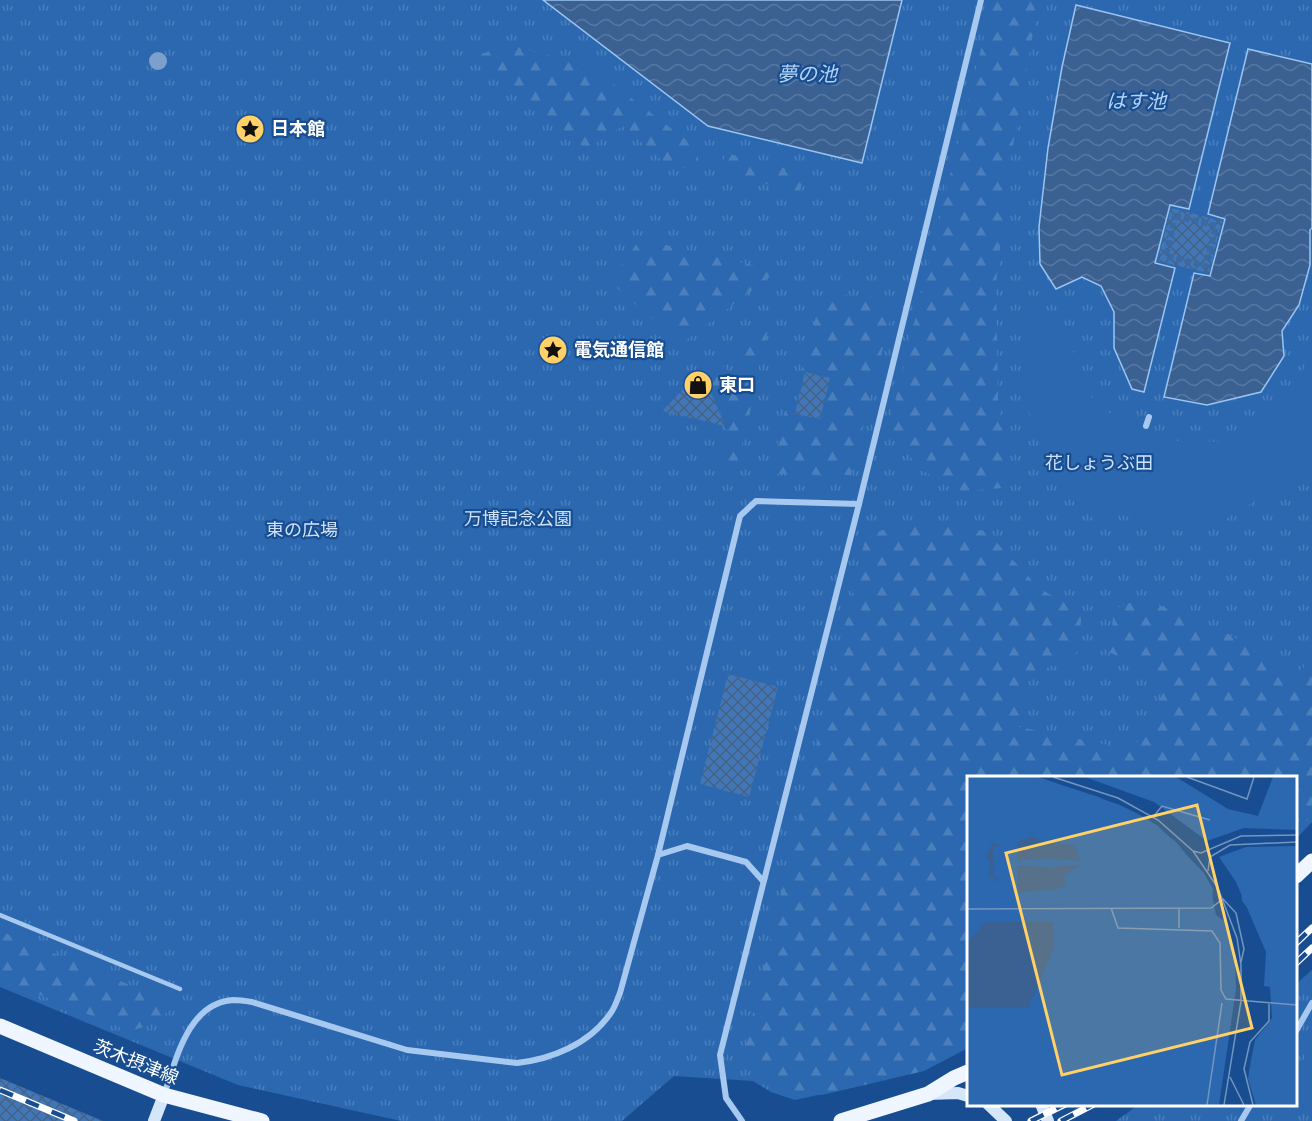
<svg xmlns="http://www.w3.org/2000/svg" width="1312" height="1121" font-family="'Nunito Sans','Noto Sans JP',sans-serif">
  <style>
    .grass { fill: url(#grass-tufts) }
    .forest { fill: url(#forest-firs) }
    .garden { fill: #2b68b0 }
    .water { fill: url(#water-waves); stroke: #9ac4f2; stroke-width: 1.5 }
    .building { fill: url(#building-cross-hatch) }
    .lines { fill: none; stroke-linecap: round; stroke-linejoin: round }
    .street-tunnel { stroke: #3b69a2; stroke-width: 6; stroke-dasharray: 6 3; stroke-linecap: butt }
    .lane { stroke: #a7c9f0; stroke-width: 4.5 }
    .street { stroke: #a7c9f0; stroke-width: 6 }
    .secondary { stroke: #d5e6fb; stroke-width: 12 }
    .primary { stroke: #f0f6ff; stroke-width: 15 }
    .rail-casing { stroke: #fff; stroke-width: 7 }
    .rail { stroke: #184e91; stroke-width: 4.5; stroke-dasharray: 14; stroke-linecap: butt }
    .tree { fill: #7ca0cb }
    .labels { text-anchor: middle; stroke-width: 4.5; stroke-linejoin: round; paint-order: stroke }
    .poi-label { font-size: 18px; font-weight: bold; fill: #fff; stroke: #184e91; text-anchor: start }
    .park-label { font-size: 18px; fill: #cee3fb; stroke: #184e91 }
    .street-label { font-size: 18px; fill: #fff; stroke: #184e91 }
    .water-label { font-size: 20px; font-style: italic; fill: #b3d3f6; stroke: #184e91 }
    .inset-road { fill: none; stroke: #7495bd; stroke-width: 1.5 }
    .view { fill: #ffd166; fill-opacity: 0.15; stroke: #ffd166; stroke-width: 3 }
    .inset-edge { fill: none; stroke: #fff; stroke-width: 3 }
  </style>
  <defs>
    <pattern id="grass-tufts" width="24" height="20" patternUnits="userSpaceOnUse" patternTransform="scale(1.5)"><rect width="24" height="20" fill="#2b68b0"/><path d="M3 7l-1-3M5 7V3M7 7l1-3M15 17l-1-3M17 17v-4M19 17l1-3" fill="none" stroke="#4b7fbc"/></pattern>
    <pattern id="forest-firs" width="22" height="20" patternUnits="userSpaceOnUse" patternTransform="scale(1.5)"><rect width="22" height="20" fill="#2b68b0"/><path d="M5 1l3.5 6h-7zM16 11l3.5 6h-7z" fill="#4b7fbc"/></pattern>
    <pattern id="water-waves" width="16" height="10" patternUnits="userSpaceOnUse" patternTransform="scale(1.5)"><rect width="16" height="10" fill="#3a6192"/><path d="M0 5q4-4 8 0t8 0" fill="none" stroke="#5879a2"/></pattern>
    <pattern id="building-cross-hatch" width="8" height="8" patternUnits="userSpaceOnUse" patternTransform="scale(1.5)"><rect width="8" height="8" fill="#4177b9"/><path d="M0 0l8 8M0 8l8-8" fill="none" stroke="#466282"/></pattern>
  </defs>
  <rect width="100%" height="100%" fill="#184e91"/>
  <g class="grass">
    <polygon points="0,0 1312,0 1312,822 1296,839 1296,778 968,778 854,1087 795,1100 771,1092 753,1081 674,1076 622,1121 401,1121 238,1085 0,987"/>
    <polygon points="1312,970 1312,1121 1116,1121 1138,1105 1296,1104 1296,984"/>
  </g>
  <g class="forest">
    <polygon points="993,0 1039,0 1011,156 996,284 998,402 1009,455 1002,488 962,491 919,469 889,426"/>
    <polygon points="510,45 591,67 698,149 698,170 667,165 623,126 586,149 478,55"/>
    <polygon points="725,153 805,173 799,194 722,170"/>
    <polygon points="640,239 777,271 681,344 610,282"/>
    <polygon points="836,293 882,304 890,320 851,475 777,474 771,472 785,412 794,417 817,414 828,397 821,373 801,371 821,298"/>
    <polygon points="770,322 758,371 740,366 725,354"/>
    <polygon points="716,361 737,377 757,382 736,468 720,464 728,432 704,371"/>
    <polygon points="909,521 986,531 1039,588 1082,613 1077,654 1023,679 1019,727 1133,750 1169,682 1109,652 1114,609 1142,598 1233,636 1288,677 1312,662 1312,814 1296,832 1296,778 968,778 968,1048 924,1071 822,1095 780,1092 758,1075 743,1055 866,536"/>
    <polygon points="0,931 178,1005 147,1026 130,1031 0,979"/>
  </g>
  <g class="garden">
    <polygon points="1040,312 1069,338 1082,379 1092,398 1115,418 1136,432 1168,441 1222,442 1274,415 1312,356 1312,457 1293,478 1222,521 1152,535 1154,522 1107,512 1103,527 1051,481 1024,396 1021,317"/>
    <polygon points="1312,1046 1312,1109 1296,1099 1296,1072"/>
  </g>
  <g class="water">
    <polygon points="543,0 902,0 862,163 708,126"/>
    <polygon points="1076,5 1230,43 1189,209 1170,205 1155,263 1175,268 1144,392 1132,389 1114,348 1114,312 1101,286 1082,277 1056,289 1040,264 1039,227 1048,148 1062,67"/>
    <polygon points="1248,49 1312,64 1312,228 1310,230 1310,265 1299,305 1282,331 1284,356 1261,392 1207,405 1164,397 1194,273 1210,276 1225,219 1208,214"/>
  </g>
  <g class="building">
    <polygon points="1171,208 1222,221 1209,273 1158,261"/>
    <polygon points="702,370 725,426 662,411"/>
    <polygon points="805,372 830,378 820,419 795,414"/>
    <polygon points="728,674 778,687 749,797 700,784"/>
    <polygon points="0,1078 103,1121 0,1121"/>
  </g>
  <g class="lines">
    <polygon class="street-tunnel" points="1175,216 1216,226 1206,266 1166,256"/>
    <polyline class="lane" points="0,915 180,989"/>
    <g class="street">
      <polyline points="1146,426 1149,417"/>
      <polyline points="658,855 687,846 746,862 763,881"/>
      <polyline points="1296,1031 1312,1003"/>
      <path d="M164,1095C176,1060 188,1002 234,1000C239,1000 246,1001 252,1002L407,1050L517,1063C552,1059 589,1044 610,1014C615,1008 617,1000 620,993L658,855L740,516L756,501L859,504"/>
      <polyline points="742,1121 726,1098 720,1055 859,504 981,0"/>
      <polyline points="1241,1121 1251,1104"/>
    </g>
    <g class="secondary">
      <polyline points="928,1094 958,1093 968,1096"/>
      <polyline points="988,1104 1006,1121"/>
      <polyline points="1041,1104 1048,1121"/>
      <polyline points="154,1121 164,1095"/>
    </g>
    <g class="primary">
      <polyline points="1296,876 1312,861"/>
      <polyline points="0,1026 164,1095 262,1121"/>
      <polyline points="841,1121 928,1094 954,1078 968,1072"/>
    </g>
    <g class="rail-casing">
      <g id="rail">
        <polyline points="1296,943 1312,928"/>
        <polyline points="1296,963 1312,948"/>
        <polyline points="0,1090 74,1121"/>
        <polyline points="1031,1121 1065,1104"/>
        <polyline points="1061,1121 1094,1104"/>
      </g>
    </g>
    <use href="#rail" class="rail"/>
  </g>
  <circle class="tree" cx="158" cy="61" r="9"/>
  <defs>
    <g id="sight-disc" transform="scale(1.5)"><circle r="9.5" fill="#ffd166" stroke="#184e91"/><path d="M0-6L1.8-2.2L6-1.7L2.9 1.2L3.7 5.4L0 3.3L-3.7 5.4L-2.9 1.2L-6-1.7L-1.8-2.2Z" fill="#111"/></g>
    <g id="shop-disc" transform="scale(1.5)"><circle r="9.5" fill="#ffd166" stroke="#184e91"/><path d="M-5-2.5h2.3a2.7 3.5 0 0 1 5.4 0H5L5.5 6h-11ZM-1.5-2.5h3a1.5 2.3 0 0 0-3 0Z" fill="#111"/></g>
  </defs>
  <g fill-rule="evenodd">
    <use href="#sight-disc" x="250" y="129"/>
    <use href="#sight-disc" x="553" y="350"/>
    <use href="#shop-disc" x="698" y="385"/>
  </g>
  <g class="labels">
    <g class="poi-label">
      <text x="271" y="135">日本館</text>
      <text x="574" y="356">電気通信館</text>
      <text x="719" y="391">東口</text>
    </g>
    <g class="park-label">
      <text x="1099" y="469">花しょうぶ田</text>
      <text x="518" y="525">万博記念公園</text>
      <text x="302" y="536">東の広場</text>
    </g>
    <g class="street-label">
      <text transform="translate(136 1062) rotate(22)" y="6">茨木摂津線</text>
    </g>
    <g class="water-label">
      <text x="807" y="81">夢の池</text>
      <text x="1136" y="108">はす池</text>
    </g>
  </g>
  <g transform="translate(967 776)">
    <rect width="330" height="330" fill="#184e91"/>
    <path d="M0,1H71L153,29L181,43L210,67L243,108L249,139L261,148L268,184L269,213L252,329H0ZM118,1H209L261,33L291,40L306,1H330V54L277,52L240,65L187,26ZM330,70V329H289L281,303L284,284L288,264L305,242L303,211L297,210L299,176L269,106L252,81L279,71Z" fill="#2b68b0"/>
    <path d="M36,1H69L132,21L190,49L237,97L246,113L245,125L243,129L149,130L143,110L153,90L160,89L167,97L175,96L174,75L161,72L159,84L151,85L148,80L155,52L142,39L110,27L27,26V19L45,7ZM46,46L44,73L37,72L34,65H25L13,88L23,105L32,107L41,102L46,105L45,117L0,111V71L12,60ZM135,109L136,124L130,130L0,131V118L79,121ZM112,135H139L142,149H132L127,142L124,148L111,147ZM108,156L125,169L117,184L108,181ZM94,174L90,188L95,194L84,216L81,196ZM258,227L264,234L251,327L243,329ZM0,255H48L50,258L47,263L0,264Z" fill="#2b68b0"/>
    <path d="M183,1L212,5L209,16L229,24L226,36L183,20L178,15ZM325,1H330V46L310,43L304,37ZM50,45H80L121,60L137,81L132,101L106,113L107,104L120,88L118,73L99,61L50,55ZM318,73H330V156H309L291,145L275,125L272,83L278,77H318Z" fill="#2b68b0"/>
    <path d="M66,60L79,67L108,69L113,85L81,82L50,85V66ZM26,66L35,69L26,71L27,102L33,101L30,106L22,100L23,86L19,80ZM50,89L90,92L91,89H113L97,100L99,108L96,112L50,117ZM18,146H86V174L61,232H0V167Z" fill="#3a6192"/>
    <path class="inset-road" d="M86,1L151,22L191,44L226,75L251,112L270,162L274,189V225L257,329M220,1L280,23L287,1M186,41L195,30L243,44M226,75L234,77L274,60L330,59M241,95L243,81L263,69L330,66M144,132L151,152L245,155L253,167L254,214L259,223L330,229M0,133L244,132L256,123L269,137L277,173L274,186M212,133V152M263,301L277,329M240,329L255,227M286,329L277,293L283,266L302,245V228"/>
    <path class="view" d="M230,29L285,252L95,299L39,77Z"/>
    <rect width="330" height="330" class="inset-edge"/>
  </g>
</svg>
